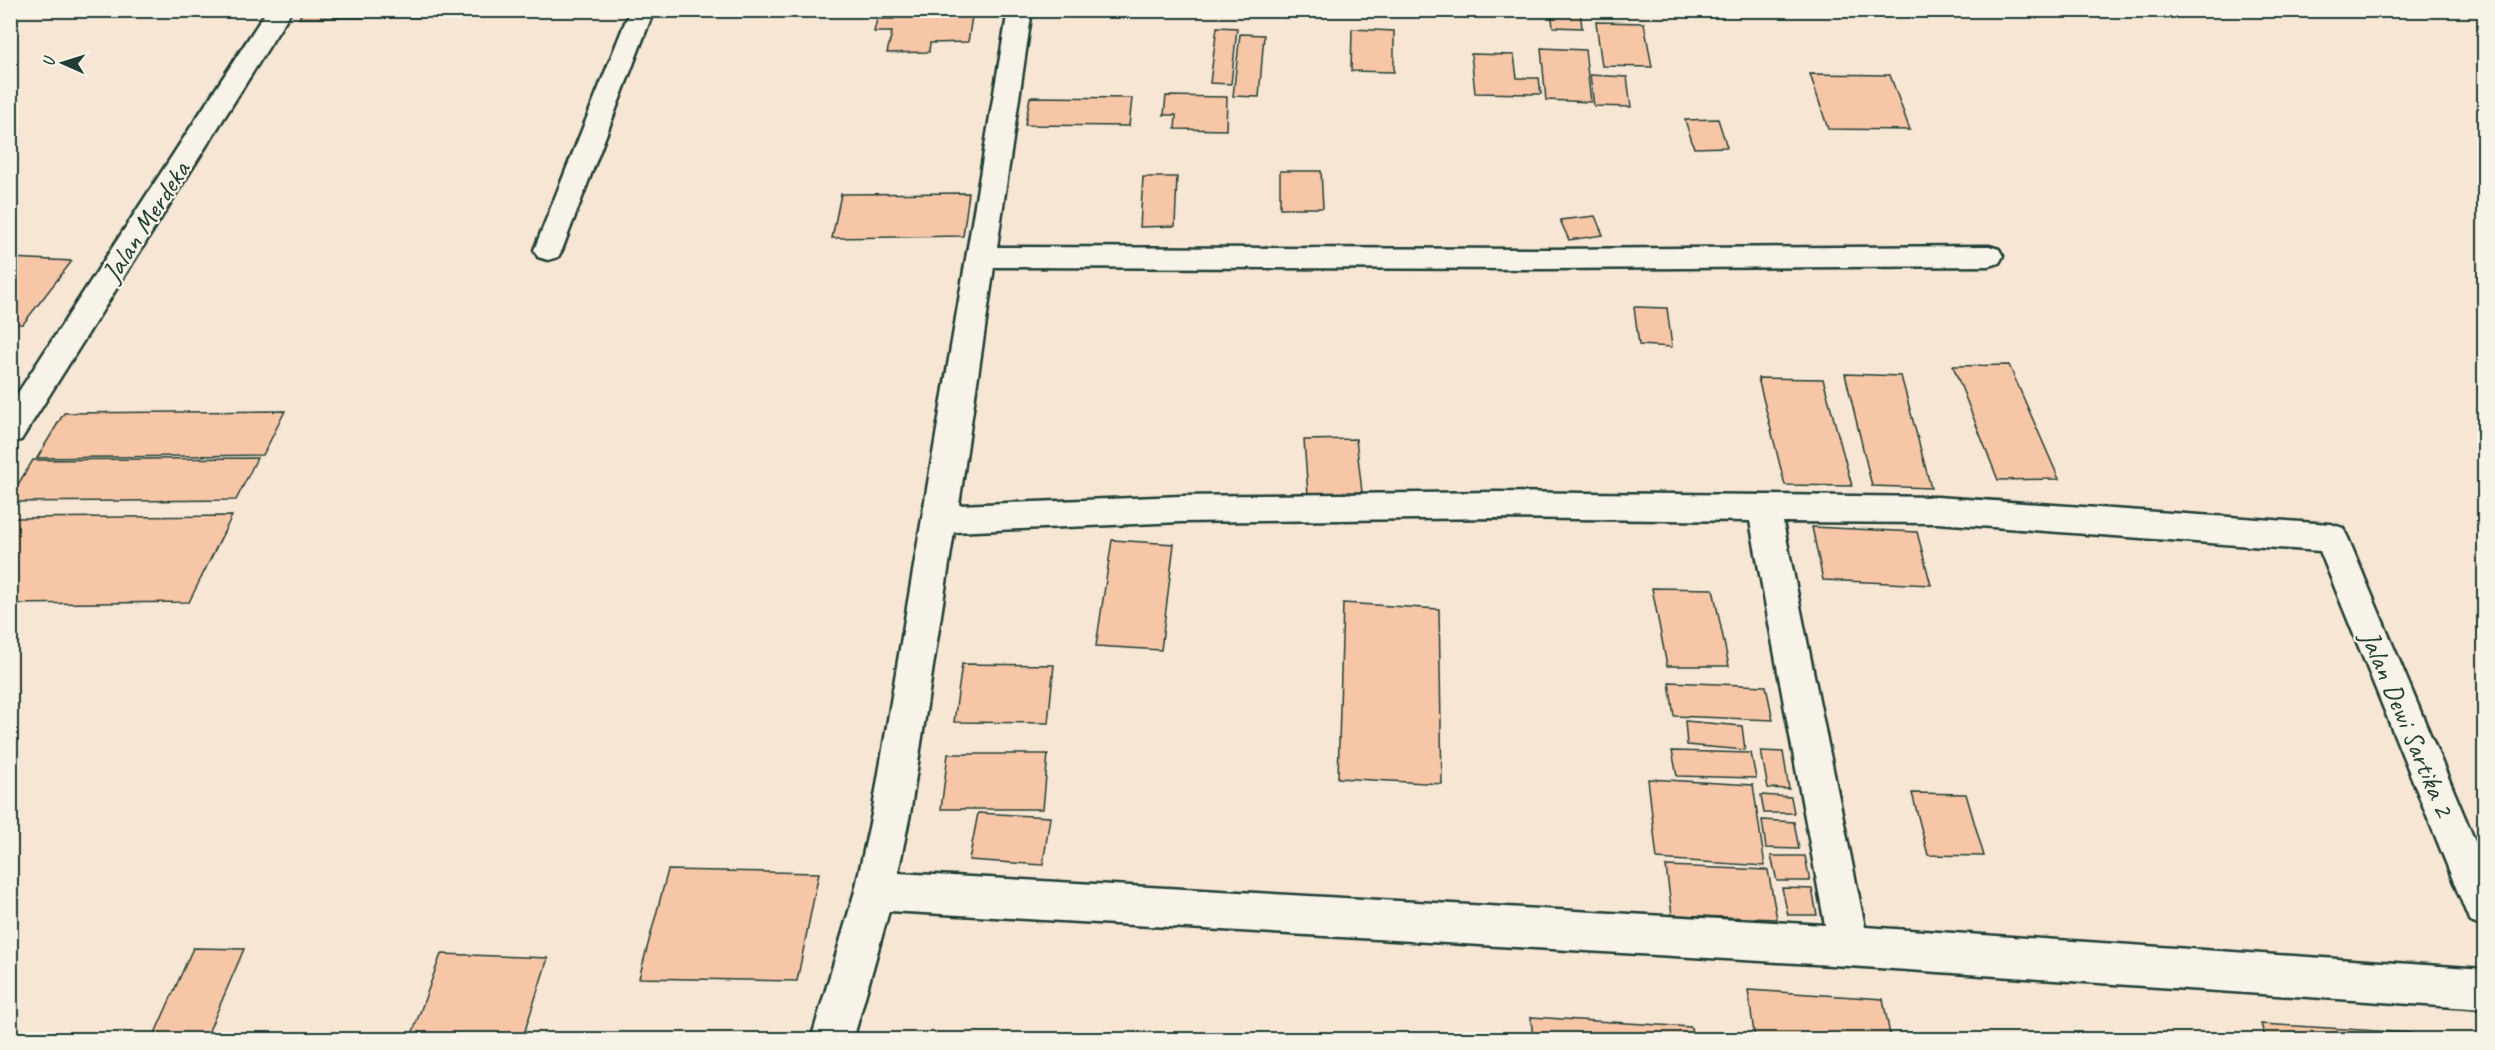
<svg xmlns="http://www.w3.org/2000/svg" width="2495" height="1050" font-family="Caveat,sans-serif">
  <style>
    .building { fill: #f7c6a7; stroke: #1f3d34; stroke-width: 1.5 }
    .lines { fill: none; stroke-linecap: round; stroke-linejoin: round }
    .minor-casing { stroke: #1f3d34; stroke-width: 5 }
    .minor { fill: #f7f3e8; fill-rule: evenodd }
    .labels { text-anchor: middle; stroke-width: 4.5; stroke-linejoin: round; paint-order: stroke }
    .street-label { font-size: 28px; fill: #1f3d34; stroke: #f7f3e8 }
  </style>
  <rect width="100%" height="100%" fill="#f7e6d4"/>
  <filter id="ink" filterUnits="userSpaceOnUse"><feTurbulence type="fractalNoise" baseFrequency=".0167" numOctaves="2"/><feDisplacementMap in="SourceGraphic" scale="12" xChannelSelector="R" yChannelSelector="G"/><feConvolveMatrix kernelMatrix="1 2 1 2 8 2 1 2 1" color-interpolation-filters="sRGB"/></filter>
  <g filter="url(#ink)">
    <g class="building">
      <polygon points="304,10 461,10 458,17 299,18"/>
      <polygon points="896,10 973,10 968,42 930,43 929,52 887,53 892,32 874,32 877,19 894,19"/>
      <polygon points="1551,10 1580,10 1582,28 1553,27"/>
      <polygon points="1596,22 1644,23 1652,67 1602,66"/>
      <polygon points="1217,27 1237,28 1231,84 1210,83"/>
      <polygon points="1352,29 1394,31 1394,72 1351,71"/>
      <polygon points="1240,34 1264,35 1259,97 1233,96"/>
      <polygon points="1541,48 1585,50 1591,102 1546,100"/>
      <polygon points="1471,54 1514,55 1517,78 1539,78 1541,94 1475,93"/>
      <polygon points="1810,74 1890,75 1910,130 1828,129"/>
      <polygon points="1590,75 1627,77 1631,107 1594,106"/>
      <polygon points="1166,96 1227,97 1226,130 1175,129 1176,115 1164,115"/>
      <polygon points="1030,97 1132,98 1129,126 1025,125"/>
      <polygon points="1718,119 1727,147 1694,148 1685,120"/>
      <polygon points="1280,171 1321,171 1323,208 1280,208"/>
      <polygon points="1143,177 1177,177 1175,226 1140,227"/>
      <polygon points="969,193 963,236 832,238 841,194"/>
      <polygon points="1595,216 1603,235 1569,240 1560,220"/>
      <polygon points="10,258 72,261 23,324 10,324"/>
      <polygon points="1634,307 1667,308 1672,347 1639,345"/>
      <polygon points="2009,365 2059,479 1998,480 1953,366"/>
      <polygon points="1845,374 1901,376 1931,488 1872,486"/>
      <polygon points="1758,378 1823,379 1852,486 1785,485"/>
      <polygon points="285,411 263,455 37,458 64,413"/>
      <polygon points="1356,439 1362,492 1308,494 1304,440"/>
      <polygon points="257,458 236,500 10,502 10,497 33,460"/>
      <polygon points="232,516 189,602 10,604 10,524 14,518"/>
      <polygon points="1812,527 1917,532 1931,585 1823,580"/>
      <polygon points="1112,540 1174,544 1161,650 1096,646"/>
      <polygon points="1652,588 1713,589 1729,666 1667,666"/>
      <polygon points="1343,603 1439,609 1442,784 1338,778"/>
      <polygon points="962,664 1054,665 1048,723 954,722"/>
      <polygon points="1669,682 1766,686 1773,720 1674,716"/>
      <polygon points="1685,721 1742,726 1745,750 1687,745"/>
      <polygon points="1672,751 1751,753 1756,778 1677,776"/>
      <polygon points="1761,751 1783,752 1789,789 1768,788"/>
      <polygon points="948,754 1048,754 1043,809 941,809"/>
      <polygon points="1648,779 1753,785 1765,866 1657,859"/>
      <polygon points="1912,793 1966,794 1984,856 1928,855"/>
      <polygon points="1761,795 1791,797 1794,813 1764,813"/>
      <polygon points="978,813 1050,817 1043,865 969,860"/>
      <polygon points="1762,820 1794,822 1799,849 1766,848"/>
      <polygon points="1771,856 1805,856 1810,881 1777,881"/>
      <polygon points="1666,866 1768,870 1777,919 1672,915"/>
      <polygon points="668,870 819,873 797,981 639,978"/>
      <polygon points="1782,888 1812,889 1817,915 1788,915"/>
      <polygon points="193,948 244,949 205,1040 152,1040"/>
      <polygon points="441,954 548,958 522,1040 410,1040"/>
      <polygon points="1748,990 1883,999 1891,1040 1755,1040"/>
      <polygon points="1531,1017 1691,1027 1693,1040 1533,1040"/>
      <polygon points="2261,1024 2411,1033 2414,1040 2266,1040"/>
    </g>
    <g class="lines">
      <g class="minor-casing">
        <g id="minor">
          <polygon points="267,10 292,10 21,440 10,443 10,405"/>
          <polygon points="630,10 654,10 562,250 558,257 548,260 538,257 534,250"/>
          <path d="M1008,10H1032L997,247L1547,249L1989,246L1999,249L2003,256L1999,263L1989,266L1547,269L994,267L959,505L1181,496L1496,492L1937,497L2331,524L2343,528L2348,538L2484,863V927L2470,922L2320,551L1937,523L1783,522L1865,927L2484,969V1009L1849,966L889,911L853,1040H811L855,891L872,814ZM1496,518L1750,521L1825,925L898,873L910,814L954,532L1181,522Z"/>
        </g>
      </g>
      <use href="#minor" class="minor"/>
    </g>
  </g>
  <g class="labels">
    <g class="street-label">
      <text transform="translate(145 221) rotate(-57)" y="10">Jalan Merdeka</text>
      <text transform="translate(2408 723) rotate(67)" y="10">Jalan Dewi Sartika 2</text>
    </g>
  </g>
  <rect width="2495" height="1050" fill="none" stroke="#f7f3e8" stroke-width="36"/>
  <rect x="18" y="18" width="2459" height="1014" fill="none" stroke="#1f3d34" stroke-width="2" filter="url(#ink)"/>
  <g transform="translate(63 63) rotate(273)" stroke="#f7f3e8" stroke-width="4.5" paint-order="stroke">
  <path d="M0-4.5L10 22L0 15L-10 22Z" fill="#1f3d34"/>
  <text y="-9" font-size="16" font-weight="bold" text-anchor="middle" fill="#1f3d34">U</text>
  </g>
</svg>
